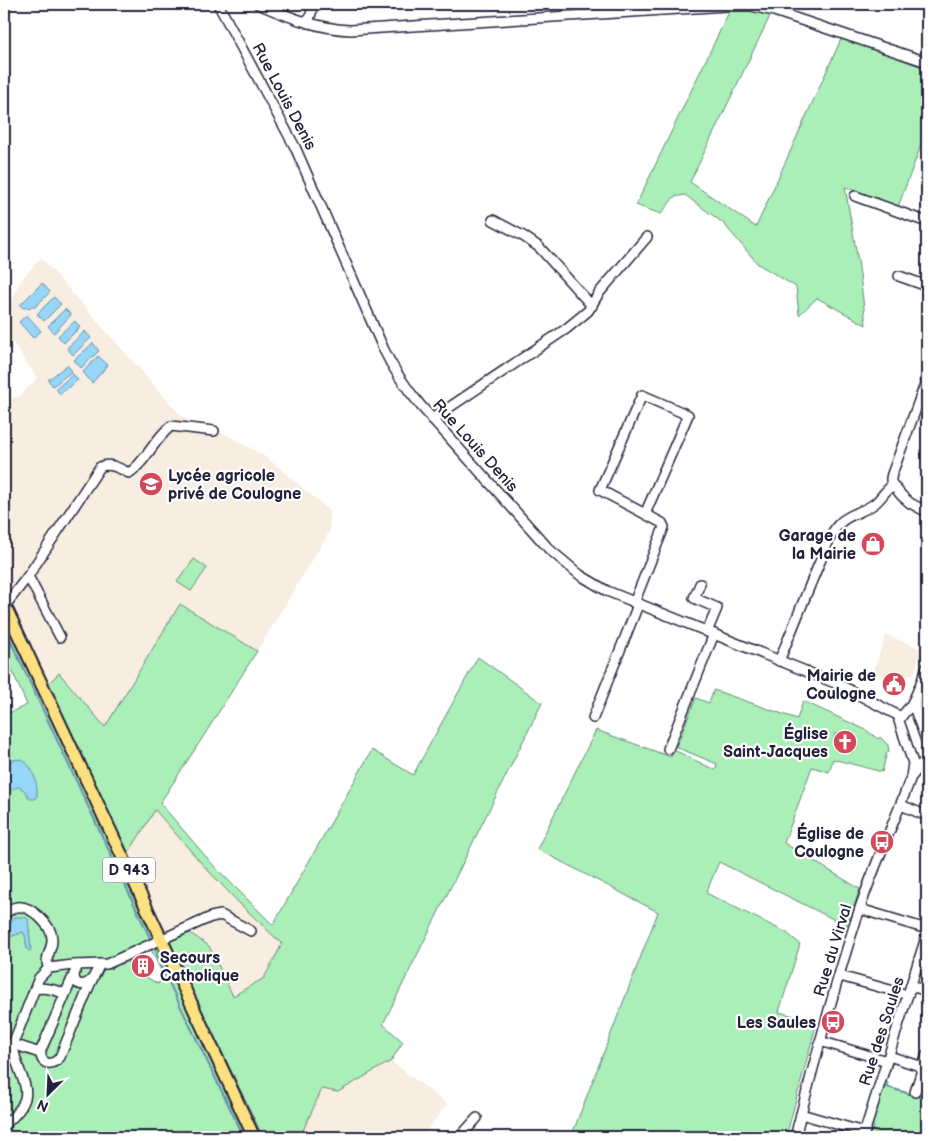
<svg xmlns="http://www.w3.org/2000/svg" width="931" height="1141" font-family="'Balsamiq Sans',sans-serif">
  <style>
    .built { fill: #f7ede0 }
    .green { fill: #aaeeb8; stroke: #66887a; fill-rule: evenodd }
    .water { fill: #96d6f7; stroke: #688eac }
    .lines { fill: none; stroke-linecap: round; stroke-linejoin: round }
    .stream { stroke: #688eac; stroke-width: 2 }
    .minor-casing { stroke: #22223b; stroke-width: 12 }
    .major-casing { stroke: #22223b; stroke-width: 15 }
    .minor { stroke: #fff; stroke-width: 9 }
    .major { stroke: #fde080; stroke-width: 11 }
    .labels { text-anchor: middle; stroke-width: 4.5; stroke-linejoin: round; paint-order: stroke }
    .shield { fill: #fff; stroke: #646476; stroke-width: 1 }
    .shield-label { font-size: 15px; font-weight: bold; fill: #22223b }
    .street-label { font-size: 16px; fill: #22223b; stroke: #fff }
    .poi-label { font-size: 16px; font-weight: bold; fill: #22223b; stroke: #fff; text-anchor: end }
  </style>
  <rect width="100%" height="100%" fill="#fff"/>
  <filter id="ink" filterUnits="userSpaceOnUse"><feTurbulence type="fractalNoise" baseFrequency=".02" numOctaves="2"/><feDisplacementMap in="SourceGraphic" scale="10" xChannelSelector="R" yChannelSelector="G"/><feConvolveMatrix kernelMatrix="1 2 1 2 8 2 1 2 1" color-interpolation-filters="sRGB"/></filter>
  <g filter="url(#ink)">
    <g class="built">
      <polygon points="41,258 184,419 227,435 267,458 329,510 330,531 257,651 180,604 105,728 59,673 48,684 15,610 4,581 4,401 20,396 37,378 8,335 7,322 11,302 21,280"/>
      <polygon points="886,635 927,651 924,659 919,658 914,673 901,679 900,677 890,680 888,675 881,678 880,674 873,671"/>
      <polygon points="155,810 203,865 239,903 282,944 264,978 233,996 209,946 190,933 169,942 128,854"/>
      <polygon points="391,1061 447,1104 422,1137 300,1137 322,1089 338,1092"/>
    </g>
    <g class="green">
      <polygon points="741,9 771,14 690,182 756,227 842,37 927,69 927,129 898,207 845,187 859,267 866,325 817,298 799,315 796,287 758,264 723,223 685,195 674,197 661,214 636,205 730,10"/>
      <polygon points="194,559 207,568 191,591 177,582"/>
      <polygon points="180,604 257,651 203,737 160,803 214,866 273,925 372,750 413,775 478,657 542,703 383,1024 403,1042 391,1061 338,1092 322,1089 300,1137 263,1137 169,942 190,933 209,946 233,996 264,978 282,944 239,903 203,865 155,810 128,854 48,684 59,673 105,727"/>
      <path d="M4,620L21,654L248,1137H4V941L10,937L23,932L25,935L27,949L30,942L29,929L15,917L4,931V715L27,705L4,652ZM150,947L163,975L158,984L131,968L126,959Z"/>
      <path d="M714,690L797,719L803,701L866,730L878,739L880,737L888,745L889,752H887L882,772L833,759L829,772L812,767L784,843L860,889L847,926L719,862L706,893L787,933L800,944L779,1012L817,1022L786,1137H701L685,1133L683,1137H571L658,912L537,849L596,730L671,757L674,750L715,770L717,764L676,747L696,698L709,703ZM835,733L856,740L855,742L857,744V748H854L852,752L837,747L834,740Z"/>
      <polygon points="894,1059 886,1082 888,1083 887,1087 911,1095 927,1063 927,1137 865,1137 866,1133 871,1133 874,1126 870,1123 889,1062"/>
    </g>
    <g class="water">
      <polygon points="42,283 50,292 35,307 23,308 20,305"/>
      <polygon points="54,297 61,304 44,321 37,314"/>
      <polygon points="65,309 71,315 54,333 48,326"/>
      <polygon points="27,315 41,331 33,338 19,322"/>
      <polygon points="75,321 80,327 64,343 58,336"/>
      <polygon points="85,331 91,338 73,355 67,348"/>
      <polygon points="93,343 99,351 81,368 74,360"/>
      <polygon points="98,356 108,365 92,383 83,372"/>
      <polygon points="67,365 72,371 53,386 48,380"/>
      <polygon points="73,374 78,380 60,394 56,389"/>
      <path d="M21,759C33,765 38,783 37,796L35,799H30L24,790L19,787C8,788 8,796 5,805L11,819V822L7,826L4,825V767L12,760Z"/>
      <polygon points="15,917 24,917 28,919 31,950 29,951 27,949 25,935 23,932 10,937 4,941 4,931"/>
    </g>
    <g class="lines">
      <g class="stream">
        <path d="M4,627C53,731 101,835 150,938"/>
        <polyline points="155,948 160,964 244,1137"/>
        <polyline points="872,1123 884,1086 927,1099"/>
        <polyline points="868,1137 869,1134"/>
      </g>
      <g class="minor-casing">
        <g id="minor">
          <path d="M218,4L295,147L384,350C394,371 407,389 421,406L549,549L580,575L607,591L840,685L901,717"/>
          <path d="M258,4C287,16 318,29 350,30L727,6H751L774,11L927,62"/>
          <polyline points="308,23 314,4"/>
          <polyline points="855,196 927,222"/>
          <polyline points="493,220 523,236 539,247 592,306"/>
          <polyline points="899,276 927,286"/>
          <polyline points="927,379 892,474 891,478 891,483 902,496 910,503 927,512"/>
          <polyline points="432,419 566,329 588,311 599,293 647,237"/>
          <path d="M28,576L100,467C110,462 120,469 129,473C147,461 153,440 171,426L214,431"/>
          <polyline points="700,584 694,598 717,608 707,632"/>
          <polyline points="634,603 664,527 662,523 600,490 642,395 688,415 645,514"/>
          <polyline points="4,607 28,576 60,637"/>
          <path d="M779,661C794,626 807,591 822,557C827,546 831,531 840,523C849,514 863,512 874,504C881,499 885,490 893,485"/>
          <polyline points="915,699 915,710 927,743"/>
          <polyline points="593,718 638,605"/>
          <polyline points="668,749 714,634"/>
          <polyline points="913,775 919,766 927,759"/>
          <polyline points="901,805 927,816"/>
          <polyline points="860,909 927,929"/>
          <path d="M4,915C8,911 11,908 17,907C30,905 52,925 52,939C53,949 43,959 49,968"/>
          <path d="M78,965L41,1050C39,1065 52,1067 60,1057L90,984L100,964"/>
          <path d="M74,975C75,987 85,987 92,979"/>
          <polyline points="840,976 908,995"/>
          <polyline points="911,986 927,991"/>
          <path d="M35,989C45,987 56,990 65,994"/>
          <polyline points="820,1041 887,1061"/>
          <polyline points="4,1043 13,1044 40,1053"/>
          <polyline points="889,1056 923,1067"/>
          <polyline points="915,1092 927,1054"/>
          <polyline points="801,1114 864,1132"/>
          <path d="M4,1125C45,1091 16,1082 13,1044L39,978L49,968L73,965L107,964L211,917L221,915L251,931"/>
          <polyline points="460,1137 477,1118"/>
          <path d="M795,1137C815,1060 835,983 860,908C875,863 895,821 911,777L913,763L899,721C901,715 907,711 911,705C918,693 922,680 927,667"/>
          <polyline points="863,1137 927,934"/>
        </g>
      </g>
      <g class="major-casing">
        <polyline id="major" points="4,604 254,1137"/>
      </g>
      <use href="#minor" class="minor"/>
      <use href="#major" class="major"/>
    </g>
  </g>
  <defs>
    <g id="school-disc" transform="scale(1.25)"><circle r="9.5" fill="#d1495b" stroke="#fff"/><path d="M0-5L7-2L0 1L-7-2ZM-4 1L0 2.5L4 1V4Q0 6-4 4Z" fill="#fff"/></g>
    <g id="shop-disc" transform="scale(1.25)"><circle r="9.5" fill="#d1495b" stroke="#fff"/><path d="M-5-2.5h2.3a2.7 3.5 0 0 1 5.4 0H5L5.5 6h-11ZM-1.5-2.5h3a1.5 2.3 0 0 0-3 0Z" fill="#fff"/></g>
    <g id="civic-disc" transform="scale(1.25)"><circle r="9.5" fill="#d1495b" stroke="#fff"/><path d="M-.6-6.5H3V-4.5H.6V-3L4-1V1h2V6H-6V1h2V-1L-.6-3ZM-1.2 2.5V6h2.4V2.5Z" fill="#fff"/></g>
    <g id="church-disc" transform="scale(1.25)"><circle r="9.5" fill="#d1495b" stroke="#fff"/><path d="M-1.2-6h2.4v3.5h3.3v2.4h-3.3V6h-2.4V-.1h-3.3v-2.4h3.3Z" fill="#fff"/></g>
    <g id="bus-disc" transform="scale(1.25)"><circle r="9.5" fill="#d1495b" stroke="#fff"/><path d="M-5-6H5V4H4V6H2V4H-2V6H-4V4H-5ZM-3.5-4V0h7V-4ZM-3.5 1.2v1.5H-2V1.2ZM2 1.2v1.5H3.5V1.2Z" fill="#fff"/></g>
    <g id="building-disc" transform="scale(1.25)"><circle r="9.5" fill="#d1495b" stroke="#fff"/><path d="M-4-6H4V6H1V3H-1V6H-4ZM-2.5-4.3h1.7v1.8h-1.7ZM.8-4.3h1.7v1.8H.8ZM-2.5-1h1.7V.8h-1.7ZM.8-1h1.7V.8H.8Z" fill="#fff"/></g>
  </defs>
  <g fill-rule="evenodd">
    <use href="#school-disc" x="151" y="484"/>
    <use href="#shop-disc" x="873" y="544"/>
    <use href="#civic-disc" x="894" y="684"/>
    <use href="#church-disc" x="845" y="742"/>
    <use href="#bus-disc" x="882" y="842"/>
    <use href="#building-disc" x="143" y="966"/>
    <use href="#bus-disc" x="833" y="1022"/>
  </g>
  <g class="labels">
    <rect class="shield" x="103" y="857.5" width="52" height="25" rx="4"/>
    <g class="shield-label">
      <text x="129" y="875">D 943</text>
    </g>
    <g class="street-label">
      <text transform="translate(285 96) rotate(62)" y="6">Rue Louis Denis</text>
      <text transform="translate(476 445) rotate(48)" y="6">Rue Louis Denis</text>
      <text transform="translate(832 950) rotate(-73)" y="6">Rue du Virval</text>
      <text transform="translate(881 1031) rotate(-72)" y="6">Rue des Saules</text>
    </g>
    <g class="poi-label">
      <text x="168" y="481" text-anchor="start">Lycée agricole<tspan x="168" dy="18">privé de Coulogne</tspan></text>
      <text x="856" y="541">Garage de<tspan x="856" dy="18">la Mairie</tspan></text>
      <text x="876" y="681">Mairie de<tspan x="876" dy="18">Coulogne</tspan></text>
      <text x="828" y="739">Église<tspan x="828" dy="18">Saint-Jacques</tspan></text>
      <text x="864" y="839">Église de<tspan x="864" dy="18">Coulogne</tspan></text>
      <text x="160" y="963" text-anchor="start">Secours<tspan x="160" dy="18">Catholique</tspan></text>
      <text x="816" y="1028">Les Saules</text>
    </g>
  </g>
  <rect width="931" height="1141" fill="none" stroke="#fff" stroke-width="20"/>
  <rect x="10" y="10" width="911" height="1121" fill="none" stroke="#22223b" stroke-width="2" filter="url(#ink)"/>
  <g transform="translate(48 1094) rotate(204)" stroke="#ffffff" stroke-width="4" paint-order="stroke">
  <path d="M0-4L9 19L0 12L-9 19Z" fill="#22223b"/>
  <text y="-8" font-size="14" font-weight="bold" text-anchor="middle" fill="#22223b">N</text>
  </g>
</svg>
